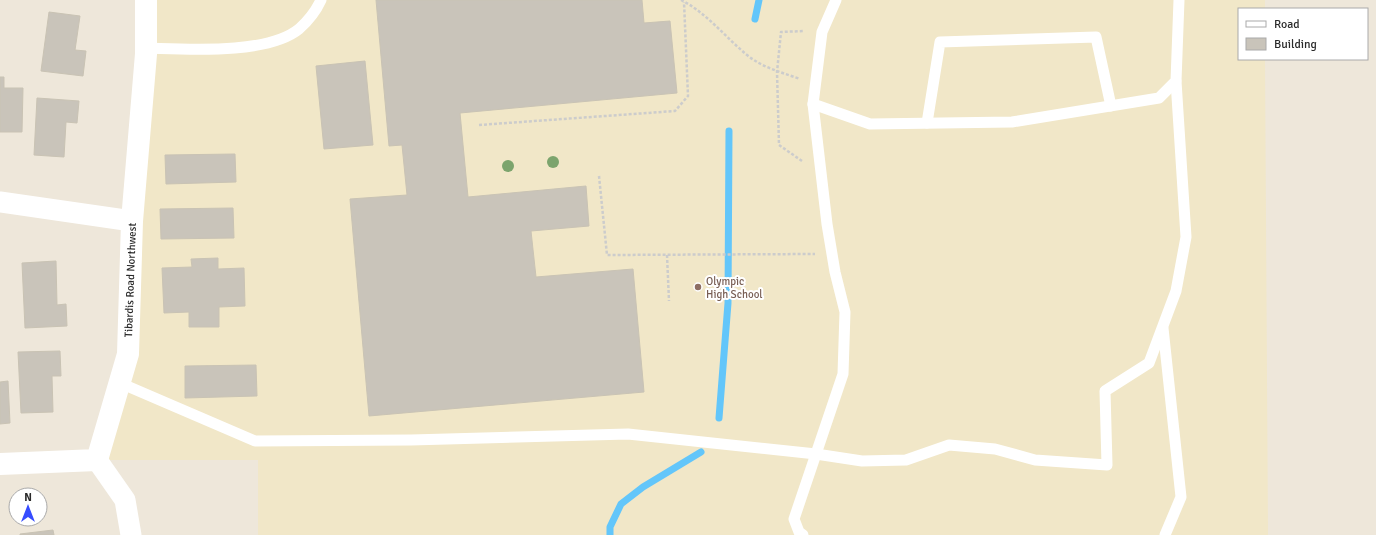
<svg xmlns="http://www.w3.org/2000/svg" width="1376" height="535" font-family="Signika,sans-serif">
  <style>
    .education { fill: #f1e7c8 }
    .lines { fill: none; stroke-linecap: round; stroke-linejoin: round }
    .stream { stroke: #63c6fa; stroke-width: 7 }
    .building { fill: #c9c4ba; stroke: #c9c3b4 }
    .path { stroke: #ccc; stroke-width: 2.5; stroke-dasharray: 3 2; stroke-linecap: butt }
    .service { stroke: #fff; stroke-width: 11 }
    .minor { stroke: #fff; stroke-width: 21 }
    .tertiary { stroke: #fff; stroke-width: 22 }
    .tree { fill: #7ca46d }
    .education-dot { fill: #8d6e63; stroke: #fff; stroke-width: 1.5 }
    .labels { text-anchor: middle; stroke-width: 4; stroke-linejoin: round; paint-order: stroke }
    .street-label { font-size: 11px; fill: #2a2a2a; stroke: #fff }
    .education-label { font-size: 11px; fill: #785e54; stroke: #fff; text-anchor: start }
  </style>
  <rect width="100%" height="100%" fill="#eee7da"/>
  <polygon class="education" points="146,0 1265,0 1265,9 1239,9 1239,59 1265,59 1268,535 258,535 258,460 97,460 128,354"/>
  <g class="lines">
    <g class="stream">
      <polyline points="755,19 759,0"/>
      <polyline points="719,418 728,303 729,131"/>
      <polyline points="610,535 610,527 621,504 643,487 701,452"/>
    </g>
  </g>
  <g class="building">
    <polygon points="376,0 642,0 644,23 670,21 677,93 460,113 468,197 586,186 589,226 531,231 536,277 633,269 644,392 369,416 350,199 407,195 402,145 389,146"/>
    <polygon points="49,12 80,16 75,50 86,51 83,76 41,71"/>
    <polygon points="365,61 373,145 324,149 316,66"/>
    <polygon points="0,77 4,77 4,88 23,88 22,132 0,132"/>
    <polygon points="37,98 79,101 77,123 66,122 64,157 34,155"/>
    <polygon points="235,154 236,182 166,184 165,155"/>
    <polygon points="233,208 234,238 161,239 160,209"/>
    <polygon points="218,258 218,269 244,268 245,306 219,307 219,327 189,327 189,312 164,313 162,268 192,267 191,259"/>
    <polygon points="56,261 57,305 66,304 67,326 25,328 22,263"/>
    <polygon points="60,351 61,376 52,376 53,412 21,413 18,352"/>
    <polygon points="256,365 257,396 185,398 185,366"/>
    <polygon points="8,381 10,423 0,424 0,382"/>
    <polygon points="53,530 54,535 20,535 20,534"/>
  </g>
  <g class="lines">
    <g class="path">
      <path d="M681,0C707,13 725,37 747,55C763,68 781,72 800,79"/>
      <polyline points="479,125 675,111 688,96 684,2"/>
      <polyline points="802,161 779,145 777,72 781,32 804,31"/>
      <polyline points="599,176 607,255 815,254"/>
      <polyline points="667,255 669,301"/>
    </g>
    <g class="service">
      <polyline points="836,0 822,32 813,104 870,124 1012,122 1159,98 1176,81 1179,0"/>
      <path d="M146,48C186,49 267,55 299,29C308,21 316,11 321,0"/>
      <polyline points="927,123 940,42 1096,37 1111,106"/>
      <polyline points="1163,328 1181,497 1165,535"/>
      <polyline points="120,383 255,441 411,440 628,434 816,454 862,461 906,460 949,445 995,449 1035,460 1107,465 1105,391 1149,363 1176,291 1186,237 1176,81"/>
      <polyline points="803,535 799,532 794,519 843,374 845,312 835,272 827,224 813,104"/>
    </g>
    <g class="minor">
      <polyline points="0,202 132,221"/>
      <polyline points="97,460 125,500 131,535"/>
    </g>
    <polyline class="tertiary" points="0,464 97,460 128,354 132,221 146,54 146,0"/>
  </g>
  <g class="tree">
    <circle cx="553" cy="162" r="6"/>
    <circle cx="508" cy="166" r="6"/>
  </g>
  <circle class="education-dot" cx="698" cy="287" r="4"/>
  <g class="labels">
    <g class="street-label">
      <text transform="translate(130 280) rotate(-88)" y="4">Tibardis Road Northwest</text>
    </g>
    <g class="education-label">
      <text x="706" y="285">Olympic<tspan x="706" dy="13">High School</tspan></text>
    </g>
  </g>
  <rect x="1238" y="8" width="130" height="52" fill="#ffffff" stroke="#aaaaaa"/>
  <rect x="1246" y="21" width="20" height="6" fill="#ffffff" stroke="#aaaaaa"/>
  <text x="1274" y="28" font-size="12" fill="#2a2a2a">Road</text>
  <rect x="1246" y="38" width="20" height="12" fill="#c9c4ba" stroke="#aaaaaa"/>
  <text x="1274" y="48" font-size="12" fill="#2a2a2a">Building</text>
  <g transform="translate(28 507)"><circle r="19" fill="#ffffff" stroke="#aaaaaa"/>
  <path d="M0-3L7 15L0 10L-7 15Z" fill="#364cff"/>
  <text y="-6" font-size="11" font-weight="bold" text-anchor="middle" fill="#2a2a2a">N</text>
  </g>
</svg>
